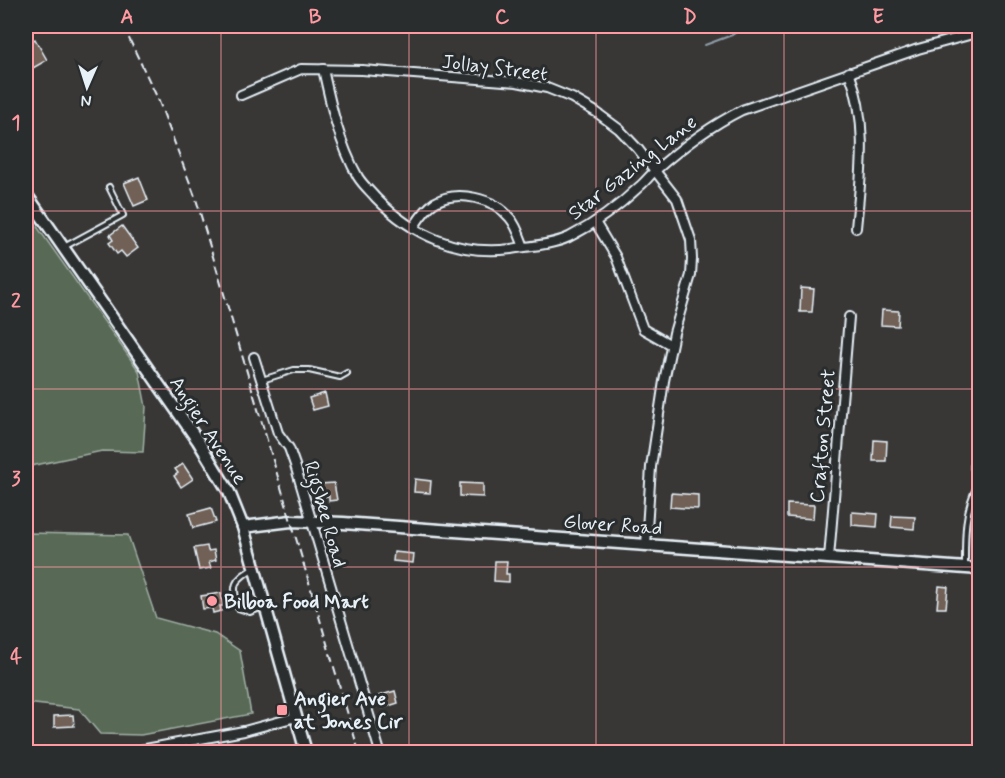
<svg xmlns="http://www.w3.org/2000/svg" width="1005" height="778" font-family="Mynerve,sans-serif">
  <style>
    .green { fill: #586b55; stroke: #a0aea6; stroke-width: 1.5 }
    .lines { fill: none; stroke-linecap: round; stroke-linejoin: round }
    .stream { stroke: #8f9eaa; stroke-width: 2 }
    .building { fill: #6f6056; stroke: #e8f1f8; stroke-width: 1.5 }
    .lane-casing { stroke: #e8f1f8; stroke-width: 8 }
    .street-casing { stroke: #e8f1f8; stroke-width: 12 }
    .secondary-casing { stroke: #e8f1f8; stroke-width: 15 }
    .lane { stroke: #2a2d2e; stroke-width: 4 }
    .street { stroke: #2a2d2e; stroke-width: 8 }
    .secondary { stroke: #2a2d2e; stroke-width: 10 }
    .rail { stroke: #e8f1f8; stroke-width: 2; stroke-dasharray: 9 4.5; stroke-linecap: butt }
    .grid { fill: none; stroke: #ff9aa2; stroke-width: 1.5; stroke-opacity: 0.55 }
    .poi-dot { fill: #ff9aa2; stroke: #2a2d2e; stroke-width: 2 }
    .labels { text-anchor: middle; stroke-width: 6; stroke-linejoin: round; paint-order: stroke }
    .street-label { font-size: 20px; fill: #e8f1f8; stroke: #2a2d2e }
    .poi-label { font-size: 20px; font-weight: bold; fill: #e8f1f8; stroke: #2a2d2e; text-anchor: start }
    .neatline { fill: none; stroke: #ff9aa2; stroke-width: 2 }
    .grid-label { font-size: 20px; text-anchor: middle; font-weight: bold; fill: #ff9aa2 }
  </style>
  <rect width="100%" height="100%" fill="#383736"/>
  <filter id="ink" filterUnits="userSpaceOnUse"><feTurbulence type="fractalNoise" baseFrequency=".0167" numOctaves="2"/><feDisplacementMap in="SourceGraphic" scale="12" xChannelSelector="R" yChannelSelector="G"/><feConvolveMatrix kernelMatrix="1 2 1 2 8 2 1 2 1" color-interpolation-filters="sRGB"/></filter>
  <g filter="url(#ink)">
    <g class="green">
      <polygon points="26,211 139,371 146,407 143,452 102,451 26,467"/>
      <polygon points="26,533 128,535 156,618 215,634 240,651 251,714 141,735 100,734 79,709 26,703"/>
    </g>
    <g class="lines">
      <polyline class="stream" points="705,45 732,35 746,26"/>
    </g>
    <g class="building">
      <polygon points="35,39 47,60 26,72 26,44"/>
      <polygon points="139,177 148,200 134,206 124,183"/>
      <polygon points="122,226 138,248 126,257 121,251 117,254 109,243 113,240 110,235"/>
      <polygon points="801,288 814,289 812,312 800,312"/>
      <polygon points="882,310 899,311 898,326 881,325"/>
      <polygon points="325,393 328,406 313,410 309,398"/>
      <polygon points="971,439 980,440 980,470 970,469"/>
      <polygon points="874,440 887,441 886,461 873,461"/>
      <polygon points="183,464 193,479 181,487 174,476 178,473 175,469"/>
      <polygon points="415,479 431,481 430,493 414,492"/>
      <polygon points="334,483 337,500 329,501 329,496 321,497 320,484"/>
      <polygon points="460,483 483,484 483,497 460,496"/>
      <polygon points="671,493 698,495 698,509 670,507"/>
      <polygon points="787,504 814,505 813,519 787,517"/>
      <polygon points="211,508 216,522 193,528 189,514"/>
      <polygon points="852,512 878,514 877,527 852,525"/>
      <polygon points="892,516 915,517 914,529 891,527"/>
      <polygon points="207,546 208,551 214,550 216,560 209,562 211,568 199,570 194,548"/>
      <polygon points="394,552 414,554 413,563 393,561"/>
      <polygon points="495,561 507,561 506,574 509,574 509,582 494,581"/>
      <polygon points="939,586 948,587 946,608 937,608"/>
      <polygon points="221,593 223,606 220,606 221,611 213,613 212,608 203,609 201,596"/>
      <polygon points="395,691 398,703 382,708 378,696"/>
      <polygon points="73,715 74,726 54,727 54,716"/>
    </g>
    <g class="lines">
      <g class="lane-casing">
        <g id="lane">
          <polyline points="64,247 123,215 109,187"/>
          <polyline points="262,380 294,370 309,370 340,377 347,373"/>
          <path d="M965,567C965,539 964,512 977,486"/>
          <path d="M254,568C233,581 232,584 238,608L250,612L263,607"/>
        </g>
      </g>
      <g class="street-casing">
        <g id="street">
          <path d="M323,69C331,106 339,143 358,177C363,185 370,191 376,198C412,235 459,256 511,249C530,246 552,245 569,237C595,224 619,206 640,186C646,181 650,175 656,170C682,147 710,126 742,110L918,49L980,32"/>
          <path d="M849,72C869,123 861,175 856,228"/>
          <polyline points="241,95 301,69 362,70 517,82 547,88 572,98 596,112 619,129 638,149 677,199 691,240 692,259 691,275 674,333 664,381 651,467 646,545"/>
          <polyline points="595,222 616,257 643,329 671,345"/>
          <path d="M413,228C419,219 425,209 434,203C457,189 494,198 510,218C517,226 520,237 524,247"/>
          <polyline points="254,357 278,433 289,448 295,465 380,752"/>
          <polyline points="829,558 849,317"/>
          <polyline points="129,752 244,731 296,717"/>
        </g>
      </g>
      <g class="secondary-casing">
        <g id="secondary">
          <polyline points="26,194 198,441 229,492 243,527 306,752"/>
          <polyline points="243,527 291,521 343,523 980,569"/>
        </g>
      </g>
      <use href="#lane" class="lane"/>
      <use href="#street" class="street"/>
      <use href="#secondary" class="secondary"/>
      <polyline class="rail" points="123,26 158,99 196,199 359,752"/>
    </g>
  </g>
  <path class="grid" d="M221,26V752M409,26V752M596,26V752M784,26V752M26,211H980M26,389H980M26,567H980"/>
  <g class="poi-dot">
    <circle cx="212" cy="601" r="6"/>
    <rect x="276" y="704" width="12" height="12" rx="3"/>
  </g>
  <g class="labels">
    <g class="street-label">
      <text transform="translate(495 67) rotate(7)" y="7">Jollay Street</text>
      <text transform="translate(632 167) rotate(-38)" y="7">Star Gazing Lane</text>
      <text transform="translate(209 430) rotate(57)" y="7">Angier Avenue</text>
      <text transform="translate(822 436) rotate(-85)" y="7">Crafton Street</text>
      <text transform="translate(326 514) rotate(74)" y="7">Rigsbee Road</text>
      <text transform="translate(613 524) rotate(4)" y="7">Glover Road</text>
    </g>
    <g class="poi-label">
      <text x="224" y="608">Bilboa Food Mart</text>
      <text x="294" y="705">Angier Ave<tspan x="294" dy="23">at Jones Cir</tspan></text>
    </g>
  </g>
  <rect width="1005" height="778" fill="none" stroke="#2a2d2e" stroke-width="66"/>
  <g transform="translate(87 87) rotate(183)" stroke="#2a2d2e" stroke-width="4.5" paint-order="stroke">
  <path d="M0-4.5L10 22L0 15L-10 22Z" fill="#e8f1f8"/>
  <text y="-9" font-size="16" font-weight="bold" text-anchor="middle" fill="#e8f1f8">N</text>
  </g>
  <rect x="33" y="33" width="939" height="712" class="neatline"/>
  <g class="grid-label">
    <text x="127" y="23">A</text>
    <text x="315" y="23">B</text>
    <text x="502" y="23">C</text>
    <text x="690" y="23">D</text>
    <text x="878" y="23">E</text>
    <text x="16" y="129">1</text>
    <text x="16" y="307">2</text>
    <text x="16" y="485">3</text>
    <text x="16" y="663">4</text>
  </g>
</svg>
